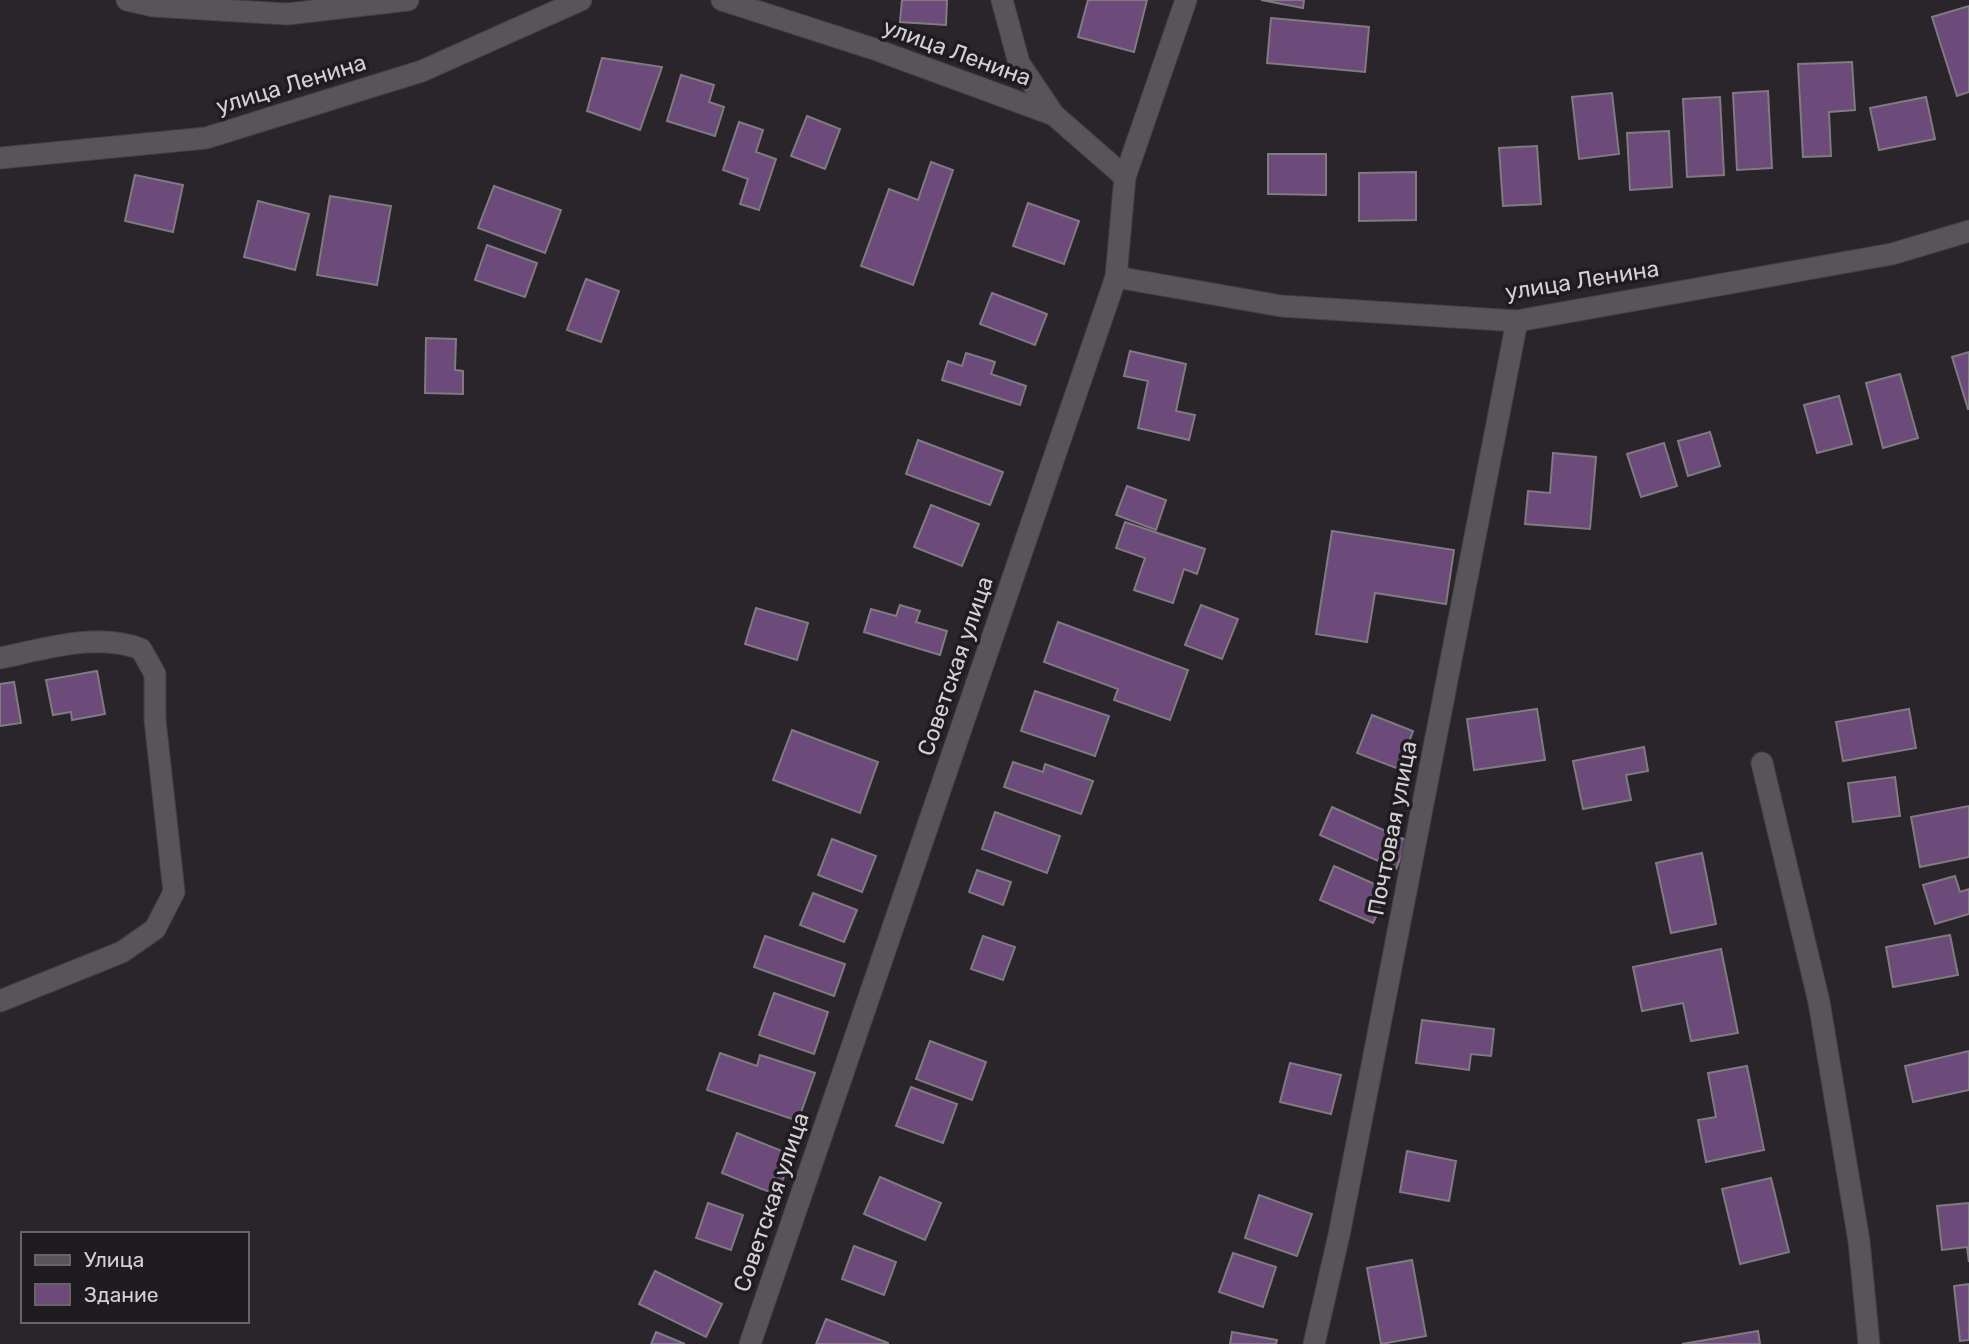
<svg xmlns="http://www.w3.org/2000/svg" width="1969" height="1344" font-family="Rubik,sans-serif">
  <style>
    .building { fill: #6c4a7a; stroke: #7f7b81; stroke-width: 2 }
    .lines { fill: none; stroke-linecap: round; stroke-linejoin: round }
    .street-casing { stroke: #434145; stroke-width: 23 }
    .street { stroke: #58545a; stroke-width: 21 }
    .labels { text-anchor: middle; stroke-width: 7; stroke-linejoin: round; paint-order: stroke }
    .street-label { font-size: 23px; fill: #d3d1d4; stroke: #1f1c21 }
  </style>
  <rect width="100%" height="100%" fill="#29252a"/>
  <g class="building">
    <polygon points="902,0 947,0 946,25 900,22"/>
    <polygon points="1088,0 1147,0 1134,52 1078,37"/>
    <polygon points="1261,0 1304,0 1303,8"/>
    <polygon points="1969,6 1969,92 1957,96 1932,17"/>
    <polygon points="1271,18 1369,27 1365,72 1267,63"/>
    <polygon points="602,58 662,67 640,130 587,111"/>
    <polygon points="1852,62 1855,110 1829,112 1831,156 1803,157 1798,64"/>
    <polygon points="681,75 714,85 709,102 724,107 715,136 667,121"/>
    <polygon points="1768,91 1772,168 1737,170 1733,93"/>
    <polygon points="1612,93 1619,154 1579,159 1572,97"/>
    <polygon points="1720,97 1724,175 1687,177 1683,99"/>
    <polygon points="1926,97 1935,139 1879,150 1870,108"/>
    <polygon points="807,116 840,129 825,169 791,156"/>
    <polygon points="739,122 763,130 756,152 776,159 759,210 740,204 748,179 723,170"/>
    <polygon points="1669,131 1672,187 1630,190 1627,133"/>
    <polygon points="1537,146 1541,204 1503,206 1499,148"/>
    <polygon points="1268,154 1326,154 1326,195 1268,194"/>
    <polygon points="931,162 953,170 913,285 861,266 889,189 918,200"/>
    <polygon points="1416,172 1416,220 1359,221 1359,173"/>
    <polygon points="135,175 183,185 173,232 125,221"/>
    <polygon points="494,186 561,210 545,253 478,228"/>
    <polygon points="330,196 391,206 377,285 317,275"/>
    <polygon points="258,201 309,214 295,270 244,257"/>
    <polygon points="1028,203 1079,221 1064,264 1013,246"/>
    <polygon points="487,245 537,263 525,297 475,280"/>
    <polygon points="586,279 619,291 601,342 567,330"/>
    <polygon points="992,293 1047,314 1035,345 980,324"/>
    <polygon points="426,338 456,339 455,370 463,371 463,394 425,393"/>
    <polygon points="1130,351 1186,364 1176,411 1195,415 1189,440 1138,428 1148,381 1124,376"/>
    <polygon points="1969,352 1969,409 1968,409 1952,357"/>
    <polygon points="966,353 995,362 991,374 1026,386 1020,405 942,380 948,361 962,366"/>
    <polygon points="1900,374 1918,438 1883,448 1866,383"/>
    <polygon points="1839,396 1852,444 1817,453 1804,405"/>
    <polygon points="1710,432 1720,466 1688,476 1678,441"/>
    <polygon points="918,440 1003,472 990,505 906,474"/>
    <polygon points="1664,443 1677,486 1641,497 1627,454"/>
    <polygon points="1553,453 1596,457 1590,529 1525,524 1528,491 1550,493"/>
    <polygon points="1127,486 1166,500 1156,530 1116,515"/>
    <polygon points="931,505 979,524 962,566 914,547"/>
    <polygon points="1125,522 1205,549 1197,574 1184,569 1173,603 1134,590 1145,558 1116,548"/>
    <polygon points="1332,531 1454,550 1446,604 1375,593 1367,642 1316,634"/>
    <polygon points="900,605 920,611 916,622 947,631 940,655 864,632 871,609 896,616"/>
    <polygon points="1201,605 1238,619 1222,659 1185,645"/>
    <polygon points="756,608 808,623 797,660 745,644"/>
    <polygon points="1058,622 1188,670 1170,720 1114,700 1118,689 1044,662"/>
    <polygon points="97,671 105,714 72,720 71,712 53,715 46,680"/>
    <polygon points="14,682 21,723 0,726 0,684"/>
    <polygon points="1035,691 1109,716 1095,756 1021,731"/>
    <polygon points="1537,709 1545,760 1474,770 1467,719"/>
    <polygon points="1909,709 1916,748 1843,761 1836,722"/>
    <polygon points="1372,715 1413,731 1399,769 1357,753"/>
    <polygon points="792,730 878,762 860,813 773,780"/>
    <polygon points="1644,747 1648,771 1626,775 1631,800 1583,809 1573,761"/>
    <polygon points="1013,762 1043,772 1045,764 1093,781 1081,814 1004,787"/>
    <polygon points="1895,777 1900,816 1853,822 1848,783"/>
    <polygon points="1969,806 1969,857 1920,867 1911,817"/>
    <polygon points="1332,807 1408,841 1396,869 1320,835"/>
    <polygon points="995,812 1060,836 1047,873 982,849"/>
    <polygon points="832,839 876,856 862,892 818,875"/>
    <polygon points="1702,853 1716,924 1671,933 1656,863"/>
    <polygon points="1334,866 1388,890 1373,923 1320,900"/>
    <polygon points="977,870 1011,882 1003,905 969,892"/>
    <polygon points="1955,876 1960,892 1969,889 1969,914 1935,924 1923,885"/>
    <polygon points="813,893 857,910 844,942 800,925"/>
    <polygon points="1950,935 1958,975 1893,987 1886,947"/>
    <polygon points="765,936 845,964 834,996 754,967"/>
    <polygon points="983,936 1015,947 1003,980 971,969"/>
    <polygon points="1721,949 1738,1033 1691,1041 1683,1003 1642,1011 1633,967"/>
    <polygon points="774,993 828,1012 814,1054 759,1035"/>
    <polygon points="1422,1020 1494,1029 1491,1056 1471,1054 1469,1070 1416,1063"/>
    <polygon points="930,1041 986,1062 972,1100 916,1079"/>
    <polygon points="1969,1051 1969,1090 1913,1102 1905,1066"/>
    <polygon points="720,1053 757,1066 760,1055 815,1073 798,1121 707,1090"/>
    <polygon points="1290,1063 1341,1075 1331,1114 1280,1102"/>
    <polygon points="1747,1066 1764,1150 1706,1162 1698,1120 1716,1117 1708,1073"/>
    <polygon points="911,1087 957,1104 943,1143 896,1126"/>
    <polygon points="737,1133 792,1155 777,1195 722,1173"/>
    <polygon points="1407,1151 1456,1161 1449,1201 1400,1192"/>
    <polygon points="880,1177 941,1203 925,1240 864,1214"/>
    <polygon points="1771,1178 1789,1252 1740,1264 1722,1189"/>
    <polygon points="1259,1195 1312,1214 1297,1256 1245,1238"/>
    <polygon points="708,1203 743,1215 731,1250 696,1238"/>
    <polygon points="1969,1203 1969,1262 1967,1247 1942,1250 1937,1206"/>
    <polygon points="854,1246 896,1262 884,1295 842,1279"/>
    <polygon points="1233,1253 1276,1267 1263,1307 1219,1292"/>
    <polygon points="1412,1260 1426,1336 1381,1344 1367,1268"/>
    <polygon points="655,1271 722,1304 706,1337 639,1304"/>
    <polygon points="1969,1284 1969,1340 1960,1341 1954,1286"/>
    <polygon points="826,1319 888,1343 888,1344 816,1344"/>
    <polygon points="1758,1331 1760,1344 1682,1344"/>
    <polygon points="656,1332 685,1344 651,1344"/>
    <polygon points="1232,1332 1277,1340 1276,1344 1230,1344"/>
  </g>
  <g class="lines">
    <g class="street-casing">
      <g id="street">
        <polyline points="127,0 153,6 287,14 408,0"/>
        <polyline points="722,0 874,49 1054,115"/>
        <polyline points="1002,0 1019,63 1054,115 1125,177"/>
        <polyline points="0,158 206,138 422,71 581,0"/>
        <polyline points="1116,277 1281,306 1517,321 1892,254 1969,231"/>
        <path d="M0,658C45,649 96,632 141,649L155,674V720L174,892L155,929L122,952L0,1001"/>
        <polyline points="1762,763 1819,1002 1859,1241 1869,1344"/>
        <polyline points="750,1344 1116,277 1125,177 1186,0"/>
        <polyline points="1314,1344 1339,1235 1517,321"/>
      </g>
    </g>
    <use href="#street" class="street"/>
  </g>
  <g class="labels">
    <g class="street-label">
      <text transform="translate(957 52) rotate(20)" y="8">улица Ленина</text>
      <text transform="translate(291 84) rotate(-17)" y="8">улица Ленина</text>
      <text transform="translate(1582 280) rotate(-9)" y="8">улица Ленина</text>
      <text transform="translate(955 666) rotate(-71)" y="8">Советская улица</text>
      <text transform="translate(1392 828) rotate(-79)" y="8">Почтовая улица</text>
      <text transform="translate(771 1202) rotate(-71)" y="8">Советская улица</text>
    </g>
  </g>
  <rect x="21" y="1232" width="228" height="91" fill="#1f1c21" stroke="#676469" stroke-width="2"/>
  <rect x="35" y="1255" width="35" height="10" fill="#58545a" stroke="#676469" stroke-width="2"/>
  <text x="84" y="1267" font-size="21" fill="#d3d1d4">Улица</text>
  <rect x="35" y="1284" width="35" height="21" fill="#6c4a7a" stroke="#676469" stroke-width="2"/>
  <text x="84" y="1302" font-size="21" fill="#d3d1d4">Здание</text>
</svg>
